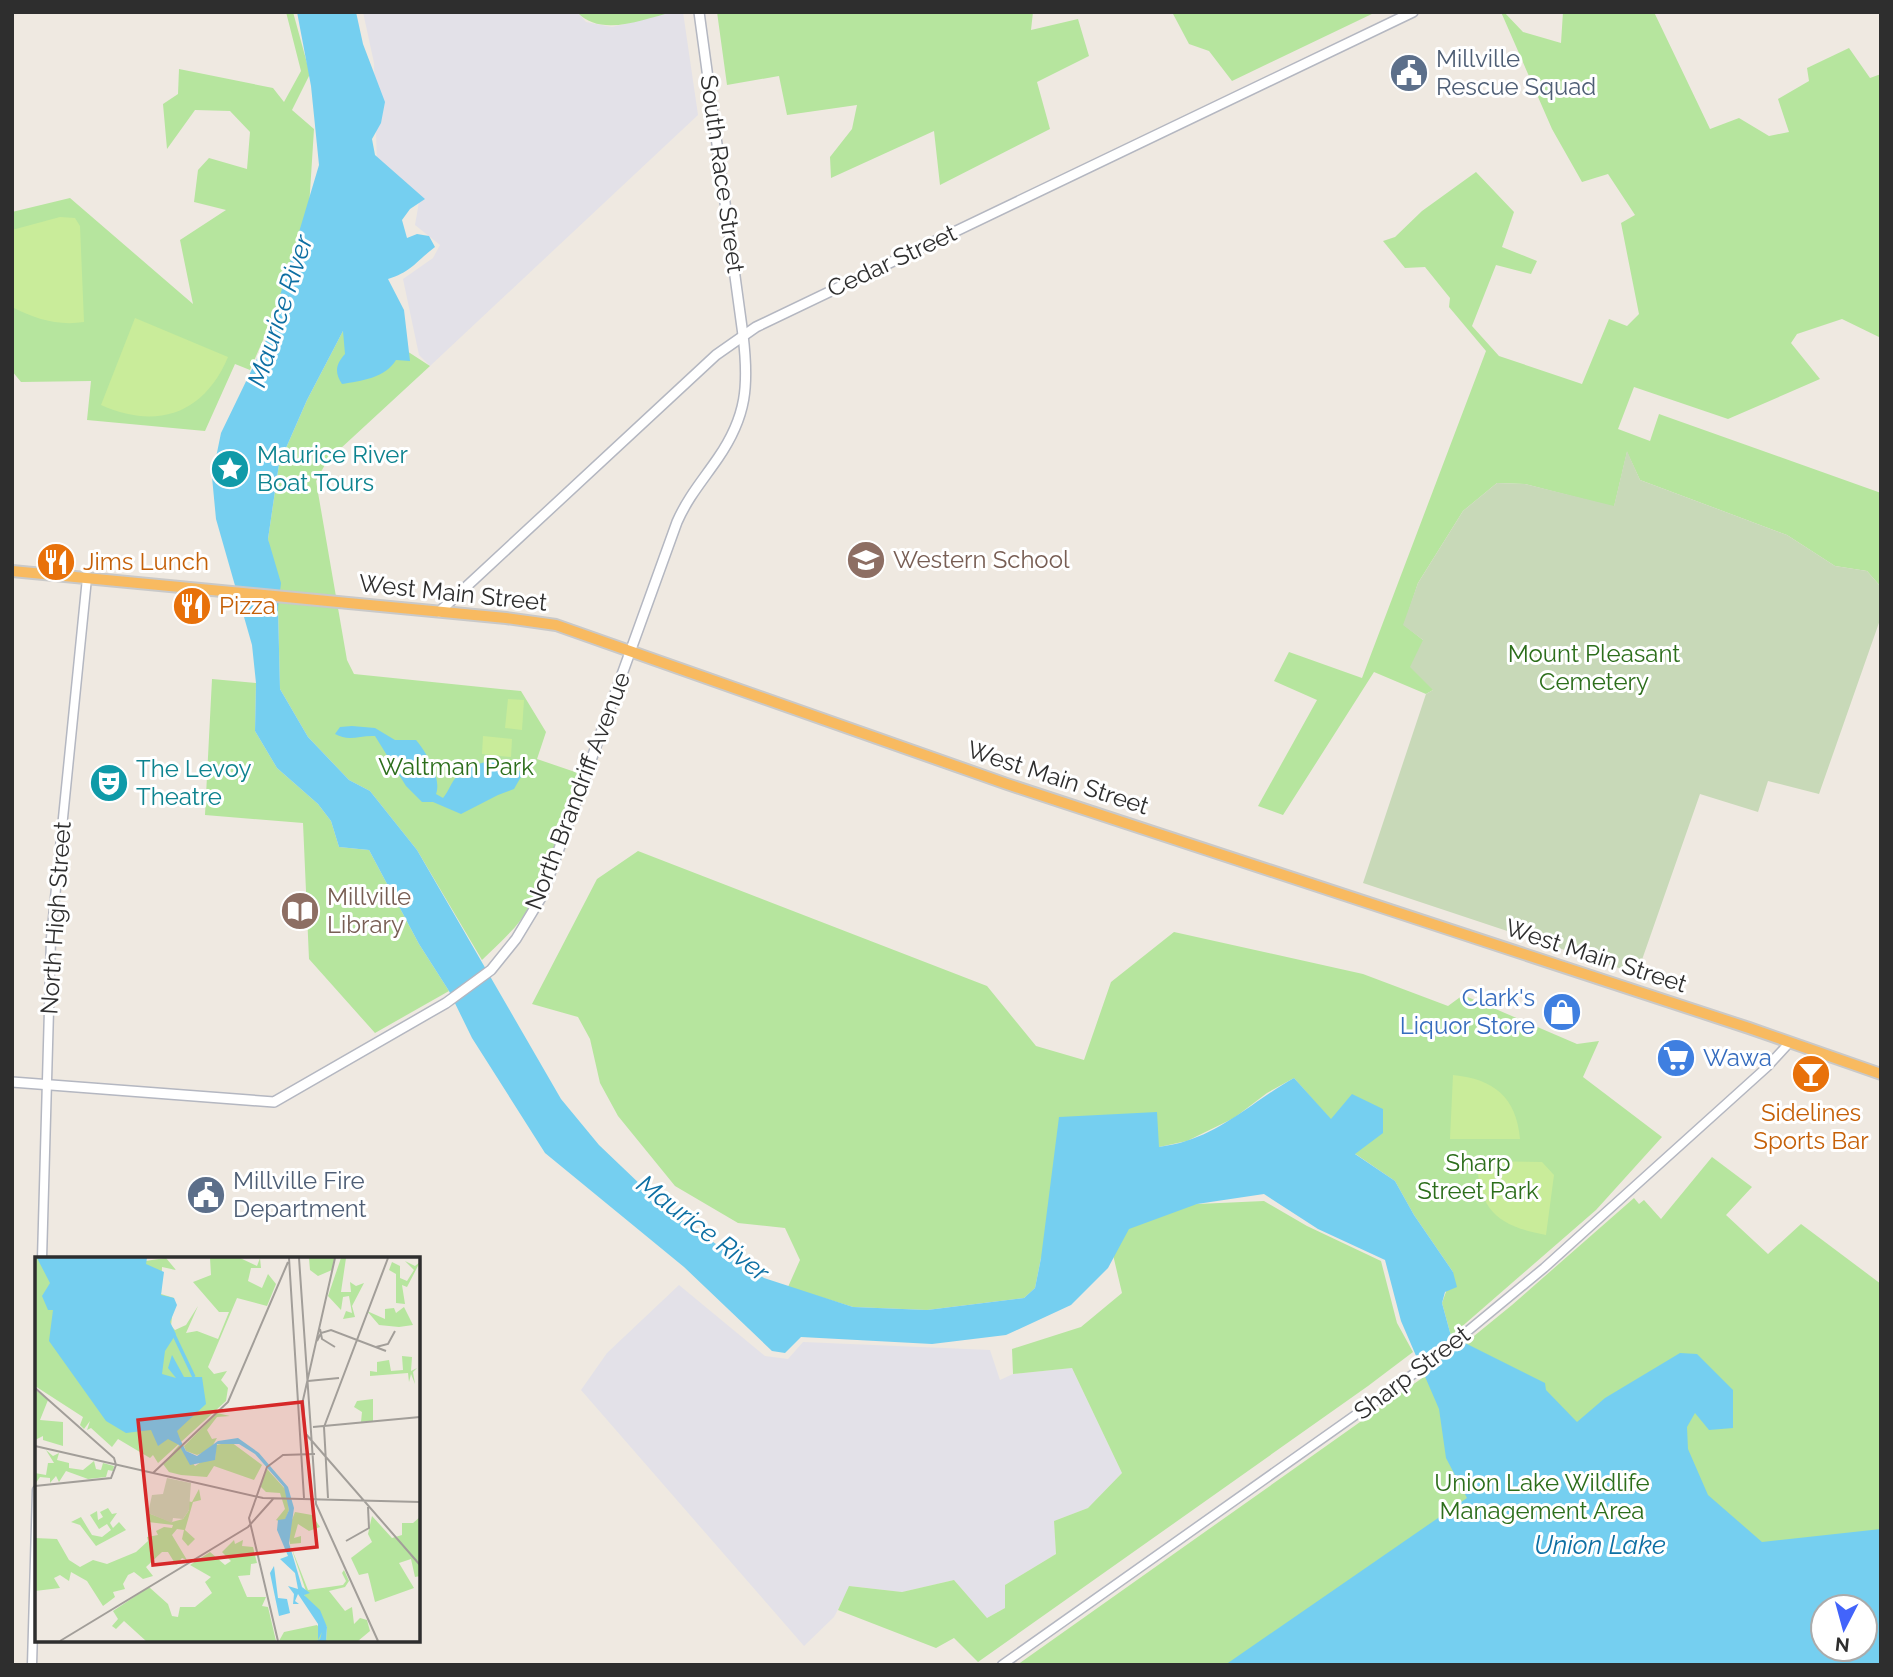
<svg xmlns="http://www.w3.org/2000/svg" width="1893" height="1677" font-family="Raleway,sans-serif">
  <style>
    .industrial { fill: #e3e1e8 }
    .green { fill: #b6e59e; fill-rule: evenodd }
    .cemetery { fill: #c8d9b8 }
    .pitch { fill: #c9ec9a }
    .water { fill: #75cff0; fill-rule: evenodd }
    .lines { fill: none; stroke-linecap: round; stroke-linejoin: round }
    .tertiary-casing { stroke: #b4b7c1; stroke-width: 11 }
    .secondary-casing { stroke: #b4b7c1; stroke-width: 12 }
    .trunk-casing { stroke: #c9c9c9; stroke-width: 14 }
    .tertiary { stroke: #fff; stroke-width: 8 }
    .secondary { stroke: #fff; stroke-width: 9 }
    .trunk { stroke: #f8ba60; stroke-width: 10 }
    .labels { text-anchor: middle; stroke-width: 6; stroke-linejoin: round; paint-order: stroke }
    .service-label { font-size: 24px; fill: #4e5e75; stroke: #fff; text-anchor: start }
    .street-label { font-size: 24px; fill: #2e2e2e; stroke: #fff }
    .culture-label { font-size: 24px; fill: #0d838f; stroke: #fff; text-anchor: start }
    .education-label { font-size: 24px; fill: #785e54; stroke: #fff; text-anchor: start }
    .food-label { font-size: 24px; fill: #c56008; stroke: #fff; text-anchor: start }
    .park-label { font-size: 24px; fill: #2c6e1b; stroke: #fff }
    .shop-label { font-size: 24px; fill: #366cbe; stroke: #fff; text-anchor: end }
    .water-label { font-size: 26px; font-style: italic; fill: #0d6fa3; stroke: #fff }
    .inset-river { fill: none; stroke: #75cff0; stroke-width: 3.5 }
    .inset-road { fill: none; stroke: #a29e99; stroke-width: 2 }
    .view { fill: #d62828; fill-opacity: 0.15; stroke: #d62828; stroke-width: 3.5 }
    .inset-edge { fill: none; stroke: #2e2e2e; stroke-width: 3.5 }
  </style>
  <rect width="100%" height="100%" fill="#efe9e1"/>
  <g class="industrial">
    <polygon points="363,12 577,12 586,22 612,27 673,12 683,12 698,115 430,366 419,355 403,279 433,258 440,245 415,225 420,196 377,165 374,63"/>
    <polygon points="679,1285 765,1356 788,1359 803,1342 990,1350 1000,1380 1013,1374 1072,1368 1122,1473 1088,1508 1054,1521 1056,1554 1005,1585 1005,1608 987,1618 954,1580 902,1592 850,1586 834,1617 804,1646 581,1390 607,1353"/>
  </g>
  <g class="green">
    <polygon points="286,12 293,12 310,74 292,110 314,129 307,239 250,370 235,364 205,431 87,420 91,381 21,382 12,371 12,212 70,198 193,304 180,240 226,210 194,202 198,170 209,158 247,169 250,132 230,111 195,110 167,149 163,104 178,94 179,69 273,88 284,102 301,71"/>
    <path d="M577,12H673C643,19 601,38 577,12Z"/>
    <polygon points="717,12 1033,12 1031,30 1078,19 1089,56 1037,82 1050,129 940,185 934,131 831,178 830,157 852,129 857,105 787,115 779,76 727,85"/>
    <polygon points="1172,12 1376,12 1232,81 1209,51 1189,44"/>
    <polygon points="1501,12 1504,12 1523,32 1561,43 1563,12 1654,12 1710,129 1739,118 1769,136 1789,132 1778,99 1809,81 1807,68 1849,48 1870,78 1881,74 1881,338 1842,319 1797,334 1791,343 1820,379 1728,419 1634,387 1618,429 1650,441 1659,414 1881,493 1881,587 1867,571 1835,566 1787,535 1640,480 1627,452 1614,507 1525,484 1497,483 1463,511 1418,583 1404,625 1423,640 1433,690 1426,694 1374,672 1283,815 1258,806 1317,700 1274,681 1289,652 1362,678 1486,351 1449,307 1450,298 1425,267 1405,268 1383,241 1395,237 1422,211 1476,172 1514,212 1502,247 1537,261 1531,274 1496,265 1472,326 1499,356 1582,384 1609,319 1627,326 1639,314 1621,223 1635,215 1608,174 1582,182 1552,129"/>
    <path d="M344,329L376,331L430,366L327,461L316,481L347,660L354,674L521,691L546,732L537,759L578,773C564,814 545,889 520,921C509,935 494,948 482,960L417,850L370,791L349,780L308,737L280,689L278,608L268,539L279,464L307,400Z"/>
    <polygon points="212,679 256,683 255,731 277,768 318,804 331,821 339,847 369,850 419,944 449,991 375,1033 309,959 303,823 205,815"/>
    <polygon points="638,851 987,986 1036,1046 1084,1060 1111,982 1174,932 1363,974 1448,1006 1463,995 1577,1044 1599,1041 1583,1077 1662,1137 1596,1210 1451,1336 1442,1303 1453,1272 1414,1215 1395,1181 1354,1153 1331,1120 1294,1078 1267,1093 1234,1118 1187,1141 1159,1147 1041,1258 1035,1288 1024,1298 927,1310 853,1307 788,1287 800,1260 785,1228 738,1223 675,1186 618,1116 600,1083 590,1039 578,1017 532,1004 597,879"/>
    <path d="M1712,1157L1752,1187L1726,1215L1768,1254L1801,1224L1881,1284V1665H1017L1425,1376L1512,1305L1634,1198L1639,1204L1644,1200L1661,1219ZM1823,1607H1865V1649H1823Z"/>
    <polygon points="1264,1201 1307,1226 1381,1261 1397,1323 1413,1352 1368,1386 978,1662 954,1638 936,1648 838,1610 849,1586 902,1592 954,1580 987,1618 1005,1608 1005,1585 1056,1554 1054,1521 1088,1508 1122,1473 1072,1368 1013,1374 1012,1349 1081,1327 1122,1293 1110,1242 1153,1206"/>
  </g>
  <polygon class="cemetery" points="1627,451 1640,480 1787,535 1835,566 1867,571 1881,587 1881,617 1819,794 1768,781 1758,812 1700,794 1637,974 1363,883 1426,694 1433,690 1410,667 1423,640 1403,625 1418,583 1463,511 1497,483 1525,484 1614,506"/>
  <g class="pitch">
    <path d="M60,217L75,218L80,226L84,322C58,326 35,319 12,307V230Z"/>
    <path d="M135,318L228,357C204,414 157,430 101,405Z"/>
    <polygon points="508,699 524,700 522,730 505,728"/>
    <polygon points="483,736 512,739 511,757 482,754"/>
    <path d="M1453,1075C1494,1079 1516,1097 1520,1139H1450Z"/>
    <path d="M1477,1161L1542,1162L1554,1175L1546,1235C1498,1226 1479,1211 1477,1161Z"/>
  </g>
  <g class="water">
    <path d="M297,12H356L363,44L385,102L381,123L372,139L375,155L425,199L410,209L402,220L407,238L417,234L429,236L435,247C415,262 413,271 388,279L404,310L410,361L396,360C385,378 361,381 342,384C334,372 336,364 345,354L343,331L307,400L279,464L268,539L281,583L278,608L280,689L308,737L349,780L370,791L417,850L561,1099L599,1145L665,1208L764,1278L853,1307L927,1310L1024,1298L1035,1288L1041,1258L1059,1117L1157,1112L1159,1147C1168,1145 1178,1144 1186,1141C1226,1129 1258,1098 1294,1078L1331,1119L1352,1094L1383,1109V1133L1355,1154L1395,1181L1414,1215L1453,1272L1457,1287L1445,1292L1442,1303L1451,1336L1545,1383L1546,1390L1577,1422L1605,1398L1680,1353L1697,1354L1733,1390V1428L1709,1430L1695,1413L1687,1427L1688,1449L1708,1495L1762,1542L1881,1529V1665H1225L1467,1498L1446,1458L1439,1409L1401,1321L1385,1260L1318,1229L1264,1194L1197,1204L1129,1229L1108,1268L1071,1305L1006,1335L932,1344L801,1337L785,1353L772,1351L684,1267L545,1153L472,1038L449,991L419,944L369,850L339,847L331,821L318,804L277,768L255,731L256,683L252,645L216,519L212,477L221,433L268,336L319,165L311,86ZM1823,1607H1865V1649H1823Z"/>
    <path d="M352,726L375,728L395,740H416C426,752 442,778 436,794L443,798C449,791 451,782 458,775C474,761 511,752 522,775L514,789L498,795L461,814L433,802H422L406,786L375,736C360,735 349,742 335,734L340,727Z"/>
  </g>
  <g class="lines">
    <g class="tertiary-casing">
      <g id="tertiary">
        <polyline points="42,1259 51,938 87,578"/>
        <polyline points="32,1665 37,1490"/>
        <polyline points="1002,1665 1429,1363 1544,1268 1767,1067 1790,1042"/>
      </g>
    </g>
    <g class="secondary-casing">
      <g id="secondary">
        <polyline points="439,612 716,355 756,327 1413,12"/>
        <path d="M12,1082L274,1102L446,1003L491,970L516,939L542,896L677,522C688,497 703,480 718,458C747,416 749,385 743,335L699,12"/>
      </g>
    </g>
    <g class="trunk-casing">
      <polyline id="trunk" points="12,571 506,618 556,625 1007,784 1749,1028 1881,1074"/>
    </g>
    <use href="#tertiary" class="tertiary"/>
    <use href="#secondary" class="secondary"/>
    <use href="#trunk" class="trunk"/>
  </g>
  <defs>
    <g id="civic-disc" transform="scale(2.0125)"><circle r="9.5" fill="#5c6f8a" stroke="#fff"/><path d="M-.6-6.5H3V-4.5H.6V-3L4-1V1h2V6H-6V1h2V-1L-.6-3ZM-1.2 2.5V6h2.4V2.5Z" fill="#fff"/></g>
    <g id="sight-disc" transform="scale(2.0125)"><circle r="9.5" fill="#0f9aa8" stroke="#fff"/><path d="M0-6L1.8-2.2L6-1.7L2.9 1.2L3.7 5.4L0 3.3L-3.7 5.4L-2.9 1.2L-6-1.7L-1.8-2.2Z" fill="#fff"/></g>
    <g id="school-disc" transform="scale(2.0125)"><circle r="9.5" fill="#8d6e63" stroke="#fff"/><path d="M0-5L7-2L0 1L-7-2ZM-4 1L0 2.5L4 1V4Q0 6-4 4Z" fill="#fff"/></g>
    <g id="restaurant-disc" transform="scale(2.0125)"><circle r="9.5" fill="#e8710a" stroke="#fff"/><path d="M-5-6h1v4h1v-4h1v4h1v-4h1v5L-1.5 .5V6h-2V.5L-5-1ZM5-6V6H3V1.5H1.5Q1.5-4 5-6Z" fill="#fff"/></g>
    <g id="theatre-disc" transform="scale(2.0125)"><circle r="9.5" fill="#0f9aa8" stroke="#fff"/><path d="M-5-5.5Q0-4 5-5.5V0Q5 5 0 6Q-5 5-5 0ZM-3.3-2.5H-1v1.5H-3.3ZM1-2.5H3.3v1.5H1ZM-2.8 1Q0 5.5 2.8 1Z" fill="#fff"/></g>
    <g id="library-disc" transform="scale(2.0125)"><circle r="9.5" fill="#8d6e63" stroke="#fff"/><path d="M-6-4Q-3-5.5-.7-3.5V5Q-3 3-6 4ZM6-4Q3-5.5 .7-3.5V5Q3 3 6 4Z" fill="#fff"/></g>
    <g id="shop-disc" transform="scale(2.0125)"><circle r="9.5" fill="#3f7fe0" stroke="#fff"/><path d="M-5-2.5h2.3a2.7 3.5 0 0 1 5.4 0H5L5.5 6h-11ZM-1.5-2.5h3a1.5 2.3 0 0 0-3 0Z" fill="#fff"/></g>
    <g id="supermarket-disc" transform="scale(2.0125)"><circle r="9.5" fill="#3f7fe0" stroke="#fff"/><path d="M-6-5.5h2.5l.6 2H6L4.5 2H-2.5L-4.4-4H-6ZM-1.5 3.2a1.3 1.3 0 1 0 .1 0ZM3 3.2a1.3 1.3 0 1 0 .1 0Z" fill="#fff"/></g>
    <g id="bar-disc" transform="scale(2.0125)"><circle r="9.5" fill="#e8710a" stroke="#fff"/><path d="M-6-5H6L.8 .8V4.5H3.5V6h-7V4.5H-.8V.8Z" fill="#fff"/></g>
  </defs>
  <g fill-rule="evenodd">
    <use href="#civic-disc" x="1409" y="73"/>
    <use href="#sight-disc" x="230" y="469"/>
    <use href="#school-disc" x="866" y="560"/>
    <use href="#restaurant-disc" x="56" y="562"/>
    <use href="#restaurant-disc" x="192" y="606"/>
    <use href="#theatre-disc" x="109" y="783"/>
    <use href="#library-disc" x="300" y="911"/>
    <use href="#shop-disc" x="1562" y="1012"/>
    <use href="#supermarket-disc" x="1676" y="1058"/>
    <use href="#bar-disc" x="1811" y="1074"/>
    <use href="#civic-disc" x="206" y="1195"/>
  </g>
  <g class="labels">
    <g class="service-label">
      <text x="1436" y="67">Millville<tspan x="1436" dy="28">Rescue Squad</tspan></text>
      <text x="233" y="1189">Millville Fire<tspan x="233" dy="28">Department</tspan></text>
    </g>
    <g class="street-label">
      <text transform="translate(722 174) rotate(82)" y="8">South Race Street</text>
      <text transform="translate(892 261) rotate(-25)" y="8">Cedar Street</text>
      <text transform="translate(453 593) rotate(6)" y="8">West Main Street</text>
      <text transform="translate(1058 778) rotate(18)" y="8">West Main Street</text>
      <text transform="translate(578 791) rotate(-69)" y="8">North Brandriff Avenue</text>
      <text transform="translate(56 918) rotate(-86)" y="8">North High Street</text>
      <text transform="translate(1596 956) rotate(18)" y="8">West Main Street</text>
      <text transform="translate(1412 1373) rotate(-37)" y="8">Sharp Street</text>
    </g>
    <g class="culture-label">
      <text x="257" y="463">Maurice River<tspan x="257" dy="28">Boat Tours</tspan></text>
      <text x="136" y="777">The Levoy<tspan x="136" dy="28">Theatre</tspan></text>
    </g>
    <g class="education-label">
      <text x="893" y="568">Western School</text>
      <text x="327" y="905">Millville<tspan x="327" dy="28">Library</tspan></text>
    </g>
    <g class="food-label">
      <text x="83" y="570">Jims Lunch</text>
      <text x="219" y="614">Pizza</text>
      <text x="1811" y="1121" text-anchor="middle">Sidelines<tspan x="1811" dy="28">Sports Bar</tspan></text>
    </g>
    <g class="park-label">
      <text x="1594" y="662">Mount Pleasant<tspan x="1594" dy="28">Cemetery</tspan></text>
      <text x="456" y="775">Waltman Park</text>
      <text x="1478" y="1171">Sharp<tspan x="1478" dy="28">Street Park</tspan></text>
      <text x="1542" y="1491">Union Lake Wildlife<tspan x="1542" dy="28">Management Area</tspan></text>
    </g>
    <g class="shop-label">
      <text x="1535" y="1006">Clark's<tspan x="1535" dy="28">Liquor Store</tspan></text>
      <text x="1703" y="1066" text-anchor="start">Wawa</text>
    </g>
    <g class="water-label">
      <text transform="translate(280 311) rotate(-72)" y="9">Maurice River</text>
      <text transform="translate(703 1228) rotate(37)" y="9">Maurice River</text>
      <text x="1600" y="1554">Union Lake</text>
    </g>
  </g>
  <g transform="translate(35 1257)">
    <rect width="385" height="385" fill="#efe9e1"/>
    <path d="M0,1H105L110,4L131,1L141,13L127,10L126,37L139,41L136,69L140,73L151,68L163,49L151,76L162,74L183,82L194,55H184L158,25L176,18L175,1H205L222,9L225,1L226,11H216L213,24L227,31L233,17L241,27L232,49L202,41L173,110L179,117L192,114L186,123L193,131L191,144L123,206L118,198L115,201L83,182L77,190L56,171L52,173L55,164L49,172L45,168L48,160L0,129ZM274,1H300L297,13L283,19L275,13ZM306,1H311L306,35H316L315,25L321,29L329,26L317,49L320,60L308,62L311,54L317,56L314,39L308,40L306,53L293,39ZM370,4L380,9L385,5L372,30L367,28L370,47L361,46V17L354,13L357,5L365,9V21L372,24L379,13ZM369,50L378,68L364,70L344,68L332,54L350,62V52L359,51L361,56ZM367,99L377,100L376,114L382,111L378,115L380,127L376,117L374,125L373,116L335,119V114L342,115V105L354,103L356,114L368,113ZM1,133L13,143L5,163L28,165V189L8,183V179L0,183ZM338,142V164L326,165L327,155L319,150L322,144ZM182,156L195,159L182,160L172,173L177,182L182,181L175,193L162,198L151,194L149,189ZM196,185L227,208L219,223L179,209L172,220L146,218L134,215L128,207L144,188L160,209L171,202L180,203L181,188ZM11,193L18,199L24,196L22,203L34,206V211L48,213L59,204L61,212L66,213L68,206L79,209L78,214L73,213L71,220L53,222L31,214L24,225L21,219L15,226V221L5,220L0,227V216L11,218L13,206H19ZM232,212L251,233L254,253L249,266L241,263L250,252L245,236L231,235L225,229ZM164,232L166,243L158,245L150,273L160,282L153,289L147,282L149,273L142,272L137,278L152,303L147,301L141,308L133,295H127L111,310L118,319L108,322L99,315L93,318L88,327L90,332L78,335L80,340L68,349L52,324L36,315L34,324L25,318L19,321L25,331L0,334V281L22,282L34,303L45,310L58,303L72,307L101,295L113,284L112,280L123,278L121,274L129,270L137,271L138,268L113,265V256L137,265L148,262L154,253L152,244L157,245ZM73,251L77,257L82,256L75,266L78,271L84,265L91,273L61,289L45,268L36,265L46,260L57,278L67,280L76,273L72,267L64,272L55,258L62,254L63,263L68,260L65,255ZM260,255L277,258L285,270L274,274L263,267L259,281L266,279V286L255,287L273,333L308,328L311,324L307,316L309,313L314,324L310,330L294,334L310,354L317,350L319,367L325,361L332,363L335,374L323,384H291L292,370L269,338L271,334L255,287L253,273ZM337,259L357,281L367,278V266H378L385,260V319L380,320L376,302L364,306L379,331L340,345L333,316L324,318L316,301L337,285L333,277ZM199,283L200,287L208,283L207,289L218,290L222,306L216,307L215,318L203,319L212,340H231L227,349L233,350L241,384H111L89,364L81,372L77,369L83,362L78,354L114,330L133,347L137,359L143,360L145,350H160L177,336L170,325L176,320L155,308L175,295L190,308L196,304L187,295ZM282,368L288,377L284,384H244L249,375Z" fill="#b6e59e"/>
    <path d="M132,221L156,226L154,253L148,262L138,261L137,266L113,256L117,238L128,237Z" fill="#c8d9b8"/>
    <path d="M2,1H112L111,7L129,15L126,38L139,41L142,48L135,65L141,77L130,94L127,117L141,121L133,111L137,98L149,120H167L171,147L142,174L145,182L151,194L162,199L183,184L203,181L224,196L253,230L259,251L254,286L267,330L275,336L269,338L285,353L292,370L291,384H282L285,382L287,375L283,383V367L263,337L260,344L264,347H258L259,337L253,329L263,332L260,316L245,302L253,299L242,273L243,263L250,262L254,253L249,230L220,197L204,187H182L180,203L155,208L144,188L133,182L123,189L116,173L91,176L71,164L14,84L18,53H13L7,39L15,26ZM239,309L243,341L252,342L255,356L244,359L235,316Z" fill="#75cff0"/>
    <path class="inset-river" d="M139,78L159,120"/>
    <path class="inset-road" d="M254,1L269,241M264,1L281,247L343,384M300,1L268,143L270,176L385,308M285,72L287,82L300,90M282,84L286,76L296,73L351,94M341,90L353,87L360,74M273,124L304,121M0,131L79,201L81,208M278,170L385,160M289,170L293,241M289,170L353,1M0,189L228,241L385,245M118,216L193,145L253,5M0,229L76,221L81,208M311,284L334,271L333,250M25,384L213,270L238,242M243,384L214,261L232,210L248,198L280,197"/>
    <path class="view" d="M267,145L282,290L118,308L103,163Z"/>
    <rect width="385" height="385" class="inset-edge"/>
  </g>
  <rect width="1893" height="1677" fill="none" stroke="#2e2e2e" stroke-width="28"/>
  <g transform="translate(1844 1628) rotate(186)"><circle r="33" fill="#ffffff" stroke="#ababab" stroke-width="2"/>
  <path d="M0-5L12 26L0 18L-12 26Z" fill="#4264fb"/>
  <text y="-10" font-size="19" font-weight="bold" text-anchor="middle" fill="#2e2e2e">N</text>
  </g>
</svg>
